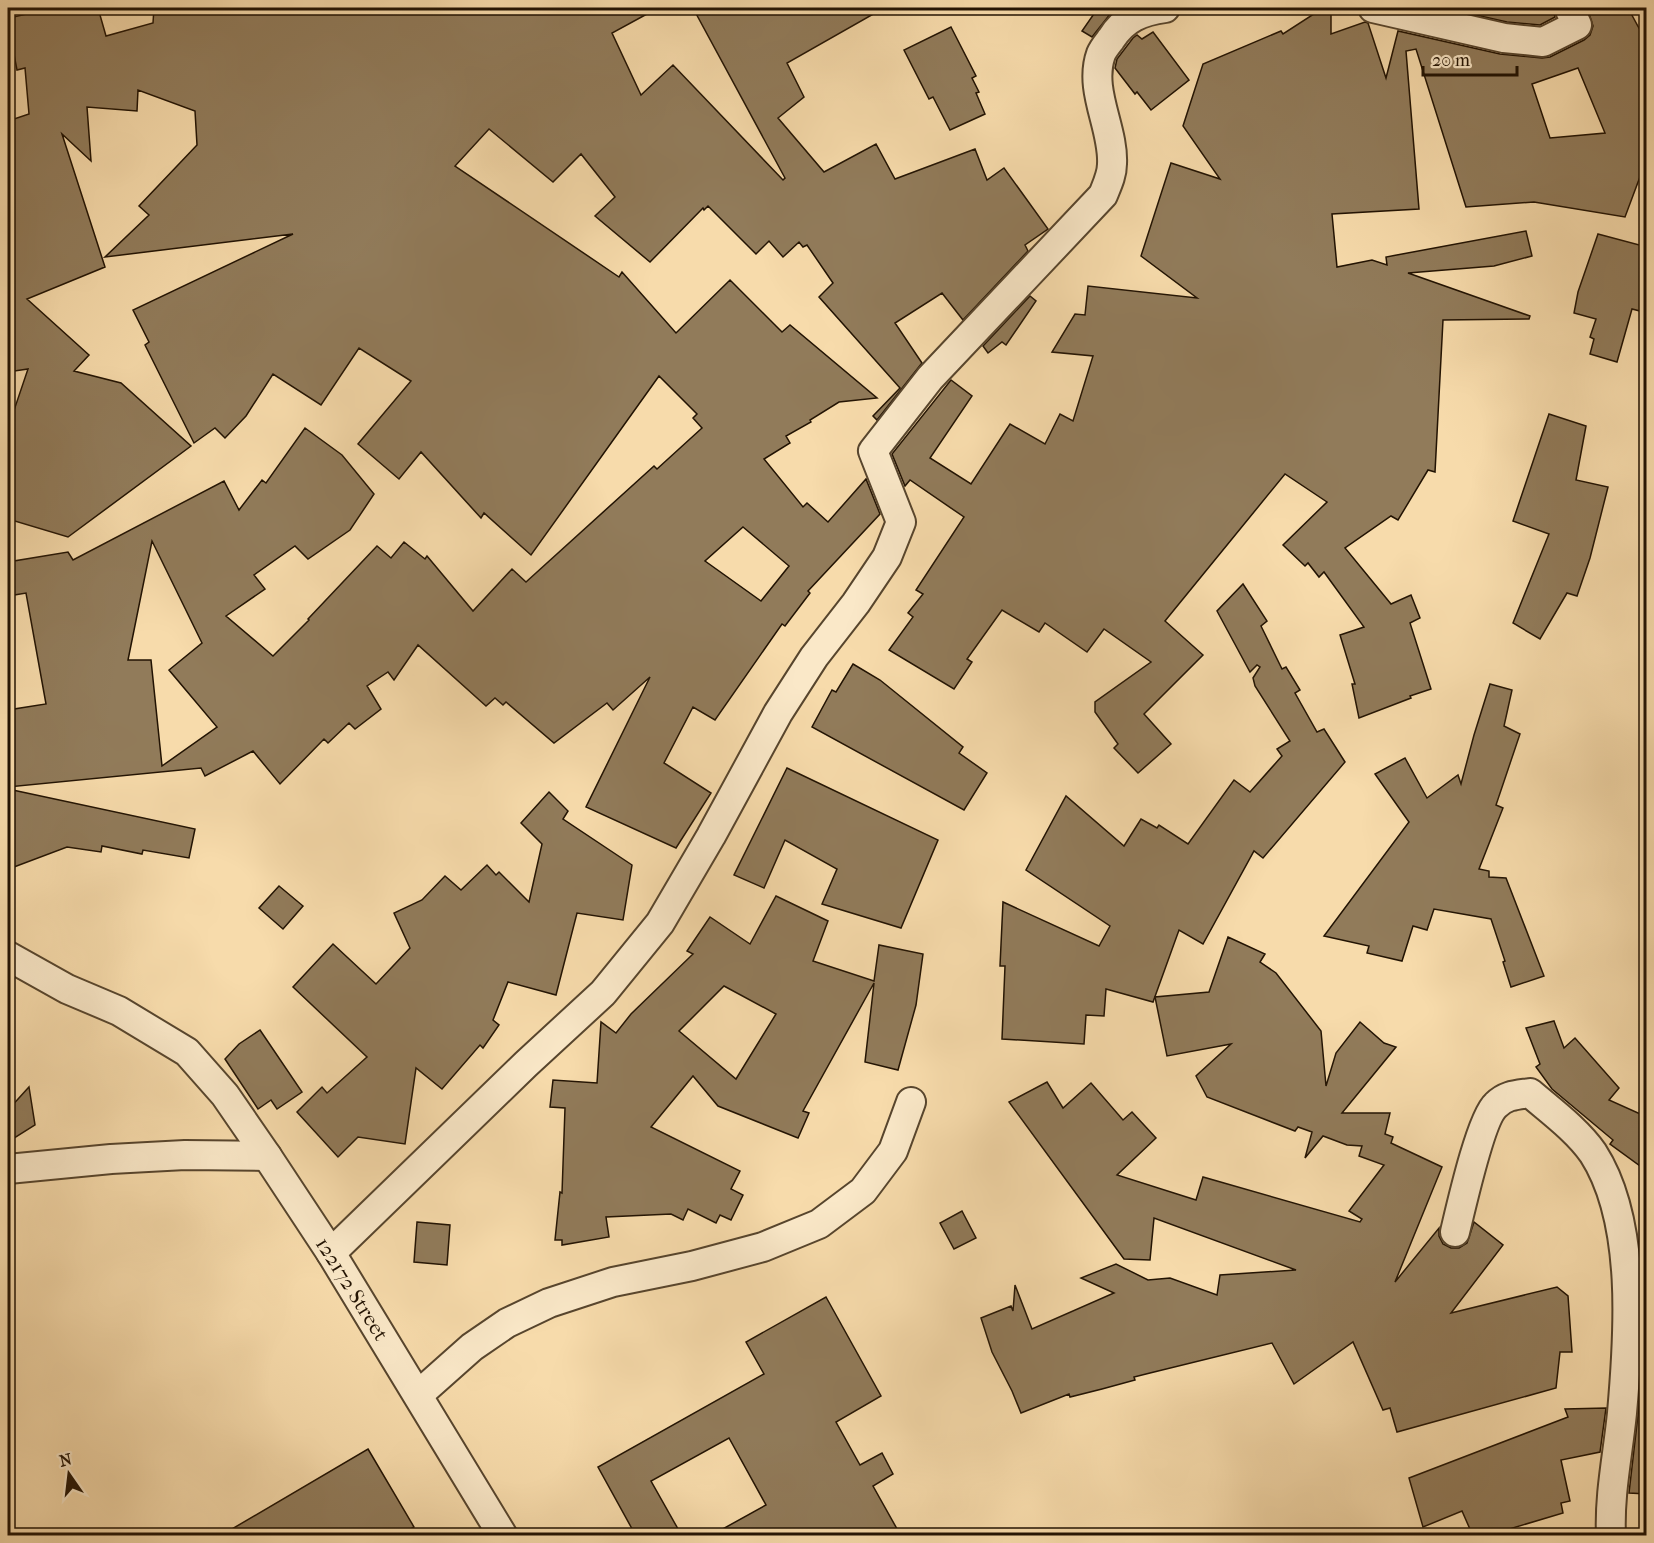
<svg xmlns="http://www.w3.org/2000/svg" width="1654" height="1543" font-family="'IM FELL French Canon',serif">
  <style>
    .building { fill: #917b5a; stroke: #221303; stroke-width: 1.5; fill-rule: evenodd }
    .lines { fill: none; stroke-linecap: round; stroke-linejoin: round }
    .minor-casing { stroke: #57452d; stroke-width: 32 }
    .minor { stroke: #fae8c8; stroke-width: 28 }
    .labels { text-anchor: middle; stroke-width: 4.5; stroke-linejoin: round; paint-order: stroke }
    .street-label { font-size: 21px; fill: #221303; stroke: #fae8c8 }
  </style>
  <rect width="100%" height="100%" fill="#f7dbab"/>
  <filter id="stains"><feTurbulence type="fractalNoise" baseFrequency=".00333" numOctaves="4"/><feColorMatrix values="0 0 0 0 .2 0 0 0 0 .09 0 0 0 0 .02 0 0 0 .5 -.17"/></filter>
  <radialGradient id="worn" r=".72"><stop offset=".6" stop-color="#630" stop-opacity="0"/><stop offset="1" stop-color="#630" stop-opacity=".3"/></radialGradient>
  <g class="building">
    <path d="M53,8H98L106,36L153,23L154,8H658L612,33L641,95L673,65L783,180L785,178L693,8H884L787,63L804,97L778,118L824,172L876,144L895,179L975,149L987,180L1004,168L1048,229L1025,245L1028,251L963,320L942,293L895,323L922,363L877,420L873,416L900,388L819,297L833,283L807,245L803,247L799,242L783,257L769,241L756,254L708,206L704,210L703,208L650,262L595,216L615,197L581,154L553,182L489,129L455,166L619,277L622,272L676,333L730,280L782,332L790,325L877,398L839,402L810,420L811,422L786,436L790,443L764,459L803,507L807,503L828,522L866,479L880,514L808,591L810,593L785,626L782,624L715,720L693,707L664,763L711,793L676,848L586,807L650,677L613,710L607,703L554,743L506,702L503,705L495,698L486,706L418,645L394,680L388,672L367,686L381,709L355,729L349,723L328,743L324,739L280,784L253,751L205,776L201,768L8,787V710L46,704L26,593L8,596V562L68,552L73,560L224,481L239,510L262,480L266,483L305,428L342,455L374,494L350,530L308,559L295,546L254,575L265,589L226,616L273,656L309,620L308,619L377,546L391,558L404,542L420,555L425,559L427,556L473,611L512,569L526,582L654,466L657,469L702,428L693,418L697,414L659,376L531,555L484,513L481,518L421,452L399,479L358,444L411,381L359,348L321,405L273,374L246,416L225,438L215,428L194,443L145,345L149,342L133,310L293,234L105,257L149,215L139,206L197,145L195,111L138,90L137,111L87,107L91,161L62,134L105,267L27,299L89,355L74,371L121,383L191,446L68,537L8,519V428L28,369L8,372V121L29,114L25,68L17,70L10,34L12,32L9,18ZM743,527L789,566L761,601L705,561ZM152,541L202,643L169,670L217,727L162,766L151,660H128Z"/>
    <polygon points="1098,8 1103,8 1111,13 1092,37 1082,31"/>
    <path d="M1323,8H1331V34L1365,22L1368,23L1386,78L1398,31L1500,54L1542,58L1550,57L1584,40L1590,35L1593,26L1587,8H1628L1647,43V158L1625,217L1534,202L1466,207L1416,49L1406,51L1419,209L1332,214L1337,267L1372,260L1387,265L1386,257L1526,231L1532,256L1494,266L1408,273L1530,316L1529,319L1443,320L1435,472L1428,470L1398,520L1391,516L1345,548L1391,604L1411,595L1420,618L1410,623L1431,689L1410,696L1411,698L1359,718L1352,684H1355L1340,635L1364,627L1324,572L1319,577L1308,563L1305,566L1283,545L1327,502L1285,474L1165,621L1203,655L1144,714L1171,744L1138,773L1114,748L1118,744L1095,712V702L1151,662L1104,629L1087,652L1045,623L1039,632L1002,610L967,659L972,662L954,689L889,650L913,617L908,613L923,594L916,590L964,517L910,480L905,486L892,454L951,380L972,396L930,458L971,484L1010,424L1045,444L1060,414L1073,421L1093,356L1052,352L1075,314L1085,315L1088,286L1197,298L1141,256L1171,163L1220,179L1183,126L1203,64L1281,31L1283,34ZM1578,68L1605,133L1550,138L1532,84Z"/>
    <polygon points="1445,8 1553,8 1555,17 1540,25 1507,22"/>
    <polygon points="951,27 976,76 972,78 979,92 976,93 985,114 950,130 933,97 929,99 904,50"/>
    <polygon points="1153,32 1189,80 1151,110 1137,92 1135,94 1115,68 1117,59 1133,38 1137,35 1142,39"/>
    <polygon points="1598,234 1647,247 1647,288 1640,311 1632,309 1617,362 1590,354 1594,339 1590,337 1596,319 1574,313 1578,292"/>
    <polygon points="1030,296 1036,301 1006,345 1002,342 988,353 983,346"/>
    <polygon points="1549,414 1586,426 1576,480 1608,487 1590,558 1577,596 1567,593 1540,639 1513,623 1549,534 1513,521"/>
    <polygon points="1243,584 1267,621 1261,626 1282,669 1286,667 1300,690 1295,693 1317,732 1324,729 1345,762 1263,858 1254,851 1203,944 1179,930 1153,1002 1106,989 1104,1016 1086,1015 1084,1044 1002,1039 1005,966 1000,966 1003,902 1099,946 1110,926 1026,870 1066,796 1124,846 1141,819 1157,828 1159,825 1188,844 1234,780 1250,792 1282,756 1277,749 1290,741 1255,686 1253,678 1260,667 1257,665 1250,672 1217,611"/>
    <polygon points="853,664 880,680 963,747 959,753 987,773 964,810 812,727 832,690 836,692"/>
    <polygon points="1490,684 1512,690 1504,726 1520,734 1496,805 1503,808 1479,869 1489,871 1489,877 1506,878 1544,976 1511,987 1503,962 1505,961 1491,919 1434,909 1427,930 1413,926 1402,961 1367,953 1369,946 1324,936 1409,822 1375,774 1405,758 1427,798 1458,775 1461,784 1474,735"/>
    <polygon points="787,768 938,840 901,928 822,904 837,869 785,840 764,888 734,875"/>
    <polygon points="8,789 195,829 189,858 143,850 142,854 102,846 101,852 67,847 14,867 8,848"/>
    <polygon points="549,792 568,811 563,819 632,865 623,920 577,913 556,995 508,982 493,1020 499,1025 483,1048 480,1045 442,1089 416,1068 405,1144 358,1137 338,1157 297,1112 322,1087 327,1093 367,1057 293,987 333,944 376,984 410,948 394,913 422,900 445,876 461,890 487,865 496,875 499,872 529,902 542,844 521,823"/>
    <polygon points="279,886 303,906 283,929 259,908"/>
    <path d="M776,896L828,921L813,961L874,981L879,945L923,954L916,1005L898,1070L865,1062L874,983L803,1111L809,1113L798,1138L718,1106L693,1076L651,1127L740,1171L731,1189L743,1195L731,1220L720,1215L716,1223L688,1209L683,1220L671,1214L606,1217L609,1237L562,1245V1240H555L560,1192L562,1193L565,1108L550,1107L553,1080L597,1083L601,1022L616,1033L631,1014L693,954L687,951L710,917L750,944ZM724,986L776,1014L736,1079L679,1031Z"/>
    <polygon points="1228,937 1265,954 1260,962 1276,973 1321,1031 1326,1086 1336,1053 1360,1022 1384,1043 1396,1047 1342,1113 1390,1113 1385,1134 1393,1137 1391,1143 1442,1167 1395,1282 1439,1228 1439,1236 1443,1244 1451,1248 1459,1248 1467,1243 1474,1222 1503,1245 1451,1313 1557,1287 1568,1296 1572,1352 1560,1352 1556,1388 1397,1432 1390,1408 1383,1410 1353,1342 1294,1384 1272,1343 1150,1373 1134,1377 1135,1380 1102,1389 1070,1397 1069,1394 1021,1413 1012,1391 992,1352 981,1318 1011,1306 1013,1311 1015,1285 1032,1329 1114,1293 1081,1278 1116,1264 1148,1280 1170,1278 1217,1295 1220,1275 1296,1270 1154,1218 1150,1260 1124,1259 1009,1102 1047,1082 1063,1108 1091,1083 1123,1120 1132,1112 1156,1138 1117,1175 1196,1200 1203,1177 1360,1222 1362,1219 1349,1211 1384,1165 1359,1156 1362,1146 1347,1145 1323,1136 1305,1158 1312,1132 1298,1127 1295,1131 1207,1097 1196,1076 1231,1044 1167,1056 1155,997 1209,992"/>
    <polygon points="1554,1021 1564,1048 1575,1038 1619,1088 1609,1100 1647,1117 1647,1171 1610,1144 1613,1140 1552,1089 1536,1067 1540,1064 1526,1028"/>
    <polygon points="260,1030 302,1092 277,1109 271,1100 258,1109 225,1059 239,1044"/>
    <polygon points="29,1087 35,1125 8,1142 8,1110"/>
    <polygon points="962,1211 976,1238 954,1249 940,1223"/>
    <polygon points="417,1222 450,1225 447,1265 414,1262"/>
    <polygon points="826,1297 881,1396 836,1422 860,1465 882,1453 893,1474 873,1486 901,1536 710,1536 766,1505 729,1438 651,1481 682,1536 636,1536 598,1467 764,1374 746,1342"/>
    <polygon points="1643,1357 1647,1358 1647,1494 1629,1493 1638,1415"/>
    <polygon points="1606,1408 1600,1452 1561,1460 1570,1501 1561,1503 1563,1513 1486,1536 1473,1536 1462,1511 1423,1527 1409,1478 1568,1417 1565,1409"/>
    <polygon points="368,1449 414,1527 400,1536 220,1536"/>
  </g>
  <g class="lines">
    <g class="minor-casing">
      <g id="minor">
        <polyline points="1373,8 1504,38 1543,42 1577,25 1569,8"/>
        <polyline points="8,956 67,989 119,1011 187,1052 225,1095 267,1156 331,1253 503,1536"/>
        <polyline points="8,1169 111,1159 185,1155 267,1156"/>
        <path d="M1455,1232C1461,1207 1481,1118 1496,1105C1506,1095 1516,1095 1530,1093C1551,1111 1577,1130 1593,1153C1637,1221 1629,1334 1622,1413C1618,1454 1609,1494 1611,1536"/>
        <path d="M331,1253L526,1064L603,993L660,923L711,836L778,713L814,657L856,603L887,557L901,522L873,451L930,378L1103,195C1107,185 1112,175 1112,164C1114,128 1088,90 1101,54C1103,49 1108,43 1111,39C1124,18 1142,11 1165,8"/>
        <polyline points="418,1395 472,1347 507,1323 549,1303 613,1282 692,1266 763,1247 819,1224 863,1191 893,1151 911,1102"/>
      </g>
    </g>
    <use href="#minor" class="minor"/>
  </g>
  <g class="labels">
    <g class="street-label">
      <text transform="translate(352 1289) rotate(58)" y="7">122172 Street</text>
    </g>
  </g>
  <rect width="1654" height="1543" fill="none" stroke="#f7dbab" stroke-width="30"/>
  <rect x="9" y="9" width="1636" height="1525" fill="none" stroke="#221303" stroke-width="3"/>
  <rect x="15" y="15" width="1624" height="1513" fill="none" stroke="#221303" stroke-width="1.5"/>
  <g transform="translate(69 1474) rotate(346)" stroke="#fae8c8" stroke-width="4.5" paint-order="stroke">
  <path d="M0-4.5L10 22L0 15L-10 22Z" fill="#221303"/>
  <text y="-9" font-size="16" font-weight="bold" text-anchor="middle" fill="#221303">N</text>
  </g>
  <path d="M1423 66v9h94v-9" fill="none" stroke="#221303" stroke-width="3"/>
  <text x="1432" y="66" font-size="18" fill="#221303" stroke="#fae8c8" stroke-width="4.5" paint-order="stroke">20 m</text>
  <rect width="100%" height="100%" filter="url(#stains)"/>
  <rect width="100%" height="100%" fill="url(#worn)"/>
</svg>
